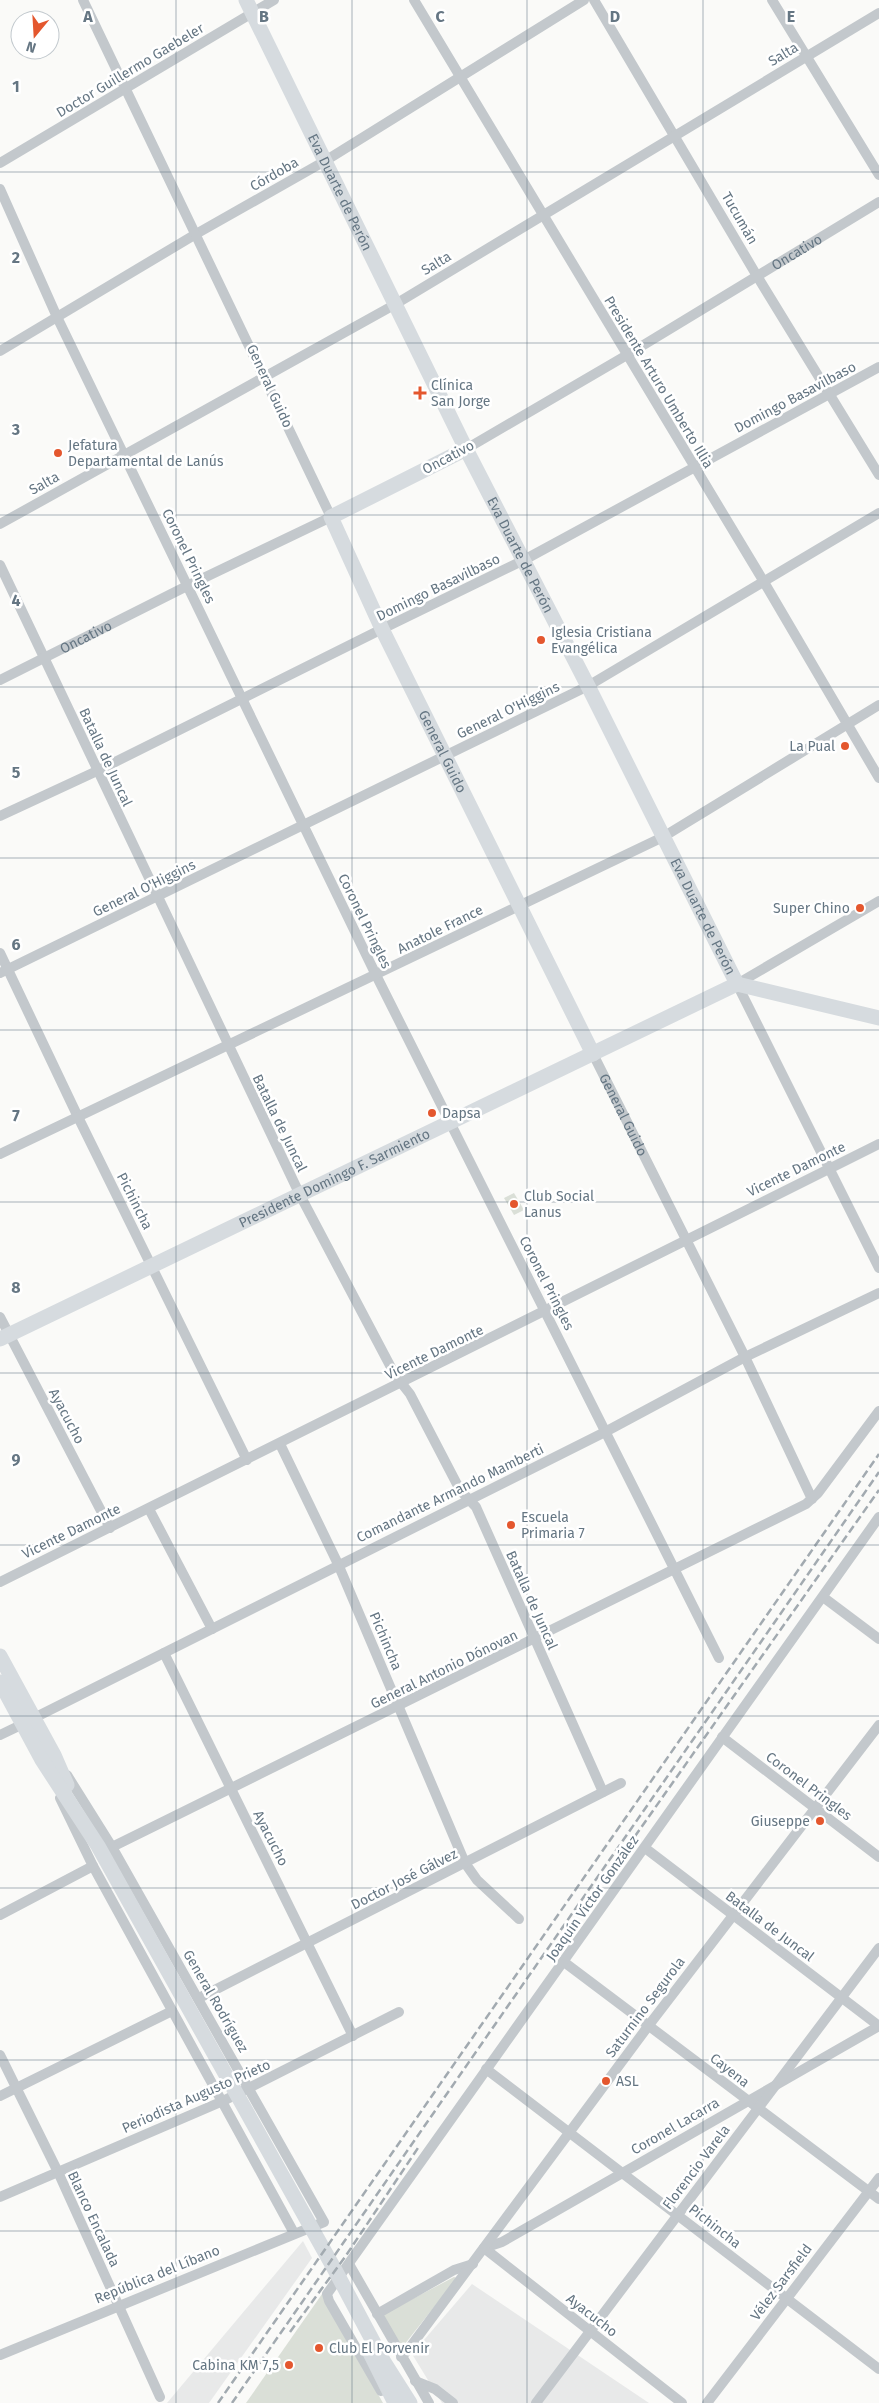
<svg xmlns="http://www.w3.org/2000/svg" width="879" height="2403" font-family="'Fira Sans',sans-serif">
  <style>
    .built { fill: #e8e9e9 }
    .green { fill: #dadfd7 }
    .lines { fill: none; stroke-linecap: round; stroke-linejoin: round }
    .street { stroke: #c3c8cc; stroke-width: 10 }
    .secondary { stroke: #d6dbdf; stroke-width: 15 }
    .rail { stroke: #a2aab0; stroke-width: 2.5; stroke-dasharray: 8 4; stroke-linecap: butt }
    .grid { fill: none; stroke: #657683; stroke-width: 1; stroke-opacity: 0.55 }
    .poi-dot { fill: #e4572e; stroke: #fff; stroke-width: 2 }
    .labels { text-anchor: middle; stroke-width: 5; stroke-linejoin: round; paint-order: stroke }
    .street-label { font-size: 14px; fill: #657683; stroke: #fff }
    .poi-label { font-size: 14px; fill: #657683; stroke: #fff; text-anchor: start }
    .grid-label { font-size: 16px; text-anchor: middle; font-weight: bold; fill: #657683; stroke: #fff; stroke-width: 5; stroke-linejoin: round; paint-order: stroke }
  </style>
  <rect width="100%" height="100%" fill="#fafaf8"/>
  <g class="built">
    <polygon points="303,2241 312,2258 209,2403 167,2403"/>
    <polygon points="472,2284 649,2403 442,2403 412,2354"/>
  </g>
  <g class="green">
    <polygon points="514,1193 524,1210 514,1215 504,1198"/>
    <polygon points="454,2277 457,2278 404,2345 399,2344 385,2321 384,2314"/>
    <polygon points="322,2294 383,2403 246,2403"/>
  </g>
  <g class="lines">
    <g class="street">
      <polyline points="414,0 764,582 879,778"/>
      <polyline points="594,0 757,276 879,475"/>
      <polyline points="772,0 879,175"/>
      <polyline points="0,163 274,0"/>
      <polyline points="0,189 57,317 376,975 719,1658"/>
      <polyline points="0,351 196,234 325,161 584,0"/>
      <path id="s1" d="M466,449L627,355L879,202"/>
      <polyline points="0,524 394,305 879,13"/>
      <polyline points="0,565 300,1195 395,1375 410,1394 460,1490 476,1507 603,1792"/>
      <path id="s2" d="M0,680L189,585L331,517L83,0"/>
      <polyline points="0,816 97,771 382,629 524,560 879,367"/>
      <polyline points="879,901 737,984 879,1268"/>
      <polyline points="0,953 78,1117 247,1460"/>
      <polyline points="0,973 588,686 879,513"/>
      <path id="s3" d="M593,1054L745,1357L812,1499"/>
      <polyline points="0,1154 663,837 879,705"/>
      <polyline points="0,1317 110,1528"/>
      <polyline points="280,1444 338,1564 465,1863 477,1880 519,1919"/>
      <polyline points="149,1509 212,1629"/>
      <polyline points="0,1582 879,1144"/>
      <polyline points="823,1597 879,1639"/>
      <polyline points="164,1653 353,2036"/>
      <polyline points="34,1718 605,1432 745,1357 879,1293"/>
      <polyline points="0,1735 23,1724"/>
      <polyline points="722,1737 879,1857"/>
      <polyline points="60,1798 93,1866 294,2233"/>
      <polyline points="112,1847 806,1504 818,1493 879,1411"/>
      <polyline points="645,1848 879,2026"/>
      <polyline points="0,1915 93,1866"/>
      <polyline points="564,1962 879,2199"/>
      <polyline points="199,1998 621,1783"/>
      <polyline points="0,2055 58,2172 160,2397"/>
      <polyline points="486,2069 879,2369"/>
      <polyline points="0,2096 172,2011"/>
      <polyline points="0,2197 223,2101 399,2012"/>
      <polyline points="484,2248 502,2242 879,2026"/>
      <polyline points="484,2248 682,2403"/>
      <polyline points="349,2264 429,2403"/>
      <polyline points="377,2314 454,2270 473,2264"/>
      <polyline points="0,2355 324,2222 112,1847 67,1775"/>
      <polyline points="401,2357 408,2350 649,2025 879,1725"/>
      <polyline points="415,2381 435,2389 453,2403"/>
      <polyline points="381,2391 329,2301 327,2294 879,1517"/>
      <polyline points="536,2403 879,1948"/>
      <polyline points="707,2403 879,2178"/>
    </g>
    <g class="secondary">
      <path id="s4" d="M246,0L466,449L588,686L737,984"/>
      <path id="s5" d="M466,449L331,517L382,629L593,1054"/>
      <polyline points="737,984 879,1018"/>
      <path id="s6" d="M0,1339L737,984"/>
      <polyline points="0,1656 54,1755 67,1785"/>
      <polyline points="0,1682 42,1760 98,1846 335,2270 384,2362 410,2403"/>
      <polyline points="370,2353 395,2403"/>
    </g>
    <g class="rail">
      <polyline points="614,1866 879,1490"/>
      <polyline points="290,2332 345,2257 420,2145"/>
      <polyline points="218,2403 879,1454"/>
      <polyline points="232,2403 879,1472"/>
    </g>
  </g>
  <path class="grid" d="M176,0V2403M352,0V2403M527,0V2403M703,0V2403M0,172H879M0,343H879M0,515H879M0,687H879M0,858H879M0,1030H879M0,1202H879M0,1373H879M0,1545H879M0,1716H879M0,1888H879M0,2060H879M0,2231H879"/>
  <g class="poi-dot">
    <path d="M417.5 385.5h5v5h5v5h-5v5h-5v-5h-5v-5h5z"/>
    <circle cx="58" cy="453" r="5"/>
    <circle cx="541" cy="640" r="5"/>
    <circle cx="845" cy="746" r="5"/>
    <circle cx="860" cy="908" r="5"/>
    <circle cx="432" cy="1113" r="5"/>
    <circle cx="514" cy="1204" r="5"/>
    <circle cx="511" cy="1525" r="5"/>
    <circle cx="820" cy="1821" r="5"/>
    <circle cx="606" cy="2081" r="5"/>
    <circle cx="319" cy="2348" r="5"/>
    <circle cx="289" cy="2365" r="5"/>
  </g>
  <g class="labels">
    <g class="street-label">
      <text transform="translate(783 54) rotate(-31)" y="5">Salta</text>
      <text transform="translate(130 70) rotate(-31)" y="5">Doctor Guillermo Gaebeler</text>
      <text transform="translate(274 174) rotate(-30)" y="5">Córdoba</text>
      <text dy="5" stroke="none"><textPath href="#s4" startOffset="214">Eva Duarte de Perón</textPath></text>
      <text transform="translate(740 218) rotate(60)" y="5">Tucumán</text>
      <text dy="5" stroke="none"><textPath href="#s1" startOffset="385">Oncativo</textPath></text>
      <text transform="translate(436 263) rotate(-31)" y="5">Salta</text>
      <text transform="translate(659 382) rotate(59)" y="5">Presidente Arturo Umberto Illia</text>
      <text transform="translate(270 386) rotate(65)" y="5">General Guido</text>
      <text transform="translate(795 397) rotate(-28)" y="5">Domingo Basavilbaso</text>
      <text transform="translate(448 457) rotate(-28)" y="5">Oncativo</text>
      <text transform="translate(44 483) rotate(-29)" y="5">Salta</text>
      <text dy="5" stroke="none"><textPath href="#s4" startOffset="619">Eva Duarte de Perón</textPath></text>
      <text transform="translate(189 556) rotate(64)" y="5">Coronel Pringles</text>
      <text transform="translate(438 587) rotate(-26)" y="5">Domingo Basavilbaso</text>
      <text dy="5" stroke="none"><textPath href="#s2" startOffset="96">Oncativo</textPath></text>
      <text transform="translate(508 710) rotate(-26)" y="5">General O'Higgins</text>
      <text dy="5" stroke="none"><textPath href="#s5" startOffset="411">General Guido</textPath></text>
      <text transform="translate(106 757) rotate(65)" y="5">Batalla de Juncal</text>
      <text transform="translate(144 888) rotate(-26)" y="5">General O'Higgins</text>
      <text dy="5" stroke="none"><textPath href="#s4" startOffset="1024">Eva Duarte de Perón</textPath></text>
      <text transform="translate(365 921) rotate(64)" y="5">Coronel Pringles</text>
      <text transform="translate(440 929) rotate(-26)" y="5">Anatole France</text>
      <text dy="5" stroke="none"><textPath href="#s3" startOffset="68">General Guido</textPath></text>
      <text transform="translate(280 1123) rotate(64)" y="5">Batalla de Juncal</text>
      <text transform="translate(796 1169) rotate(-26)" y="5">Vicente Damonte</text>
      <text dy="5" stroke="none"><textPath href="#s6" startOffset="371">Presidente Domingo F. Sarmiento</textPath></text>
      <text transform="translate(135 1201) rotate(63)" y="5">Pichincha</text>
      <text transform="translate(547 1283) rotate(63)" y="5">Coronel Pringles</text>
      <text transform="translate(434 1352) rotate(-26)" y="5">Vicente Damonte</text>
      <text transform="translate(67 1416) rotate(62)" y="5">Ayacucho</text>
      <text transform="translate(450 1493) rotate(-26)" y="5">Comandante Armando Mamberti</text>
      <text transform="translate(71 1531) rotate(-26)" y="5">Vicente Damonte</text>
      <text transform="translate(532 1600) rotate(66)" y="5">Batalla de Juncal</text>
      <text transform="translate(386 1641) rotate(67)" y="5">Pichincha</text>
      <text transform="translate(444 1669) rotate(-26)" y="5">General Antonio Dónovan</text>
      <text transform="translate(809 1786) rotate(37)" y="5">Coronel Pringles</text>
      <text transform="translate(271 1838) rotate(63)" y="5">Ayacucho</text>
      <text transform="translate(404 1879) rotate(-27)" y="5">Doctor José Gálvez</text>
      <text transform="translate(592 1898) rotate(-55)" y="5">Joaquín Víctor González</text>
      <text transform="translate(770 1926) rotate(37)" y="5">Batalla de Juncal</text>
      <text transform="translate(216 2001) rotate(60)" y="5">General Rodríguez</text>
      <text transform="translate(645 2007) rotate(-53)" y="5">Saturnino Segurola</text>
      <text transform="translate(730 2070) rotate(38)" y="5">Cayena</text>
      <text transform="translate(196 2096) rotate(-24)" y="5">Periodista Augusto Prieto</text>
      <text transform="translate(675 2126) rotate(-30)" y="5">Coronel Lacarra</text>
      <text transform="translate(696 2167) rotate(-53)" y="5">Florencio Varela</text>
      <text transform="translate(94 2219) rotate(65)" y="5">Blanco Encalada</text>
      <text transform="translate(715 2226) rotate(38)" y="5">Pichincha</text>
      <text transform="translate(157 2274) rotate(-22)" y="5">República del Líbano</text>
      <text transform="translate(781 2282) rotate(-53)" y="5">Vélez Sarsfield</text>
      <text transform="translate(592 2315) rotate(38)" y="5">Ayacucho</text>
    </g>
    <g class="poi-label">
      <text x="431" y="390">Clínica<tspan x="431" dy="16">San Jorge</tspan></text>
      <text x="68" y="450">Jefatura<tspan x="68" dy="16">Departamental de Lanús</tspan></text>
      <text x="551" y="637">Iglesia Cristiana<tspan x="551" dy="16">Evangélica</tspan></text>
      <text x="835" y="751" text-anchor="end">La Pual</text>
      <text x="850" y="913" text-anchor="end">Super Chino</text>
      <text x="442" y="1118">Dapsa</text>
      <text x="524" y="1201">Club Social<tspan x="524" dy="16">Lanus</tspan></text>
      <text x="521" y="1522">Escuela<tspan x="521" dy="16">Primaria 7</tspan></text>
      <text x="810" y="1826" text-anchor="end">Giuseppe</text>
      <text x="616" y="2086">ASL</text>
      <text x="329" y="2353">Club El Porvenir</text>
      <text x="279" y="2370" text-anchor="end">Cabina KM 7,5</text>
    </g>
  </g>
  <g class="grid-label">
    <text x="88" y="22">A</text>
    <text x="264" y="22">B</text>
    <text x="440" y="22">C</text>
    <text x="615" y="22">D</text>
    <text x="791" y="22">E</text>
    <text x="16" y="92">1</text>
    <text x="16" y="263">2</text>
    <text x="16" y="435">3</text>
    <text x="16" y="606">4</text>
    <text x="16" y="778">5</text>
    <text x="16" y="950">6</text>
    <text x="16" y="1121">7</text>
    <text x="16" y="1293">8</text>
    <text x="16" y="1465">9</text>
  </g>
  <g transform="translate(35 35) rotate(198)"><circle r="24" fill="#ffffff" stroke="#c1c8cd"/>
  <path d="M0-4L9 19L0 12L-9 19Z" fill="#e4572e"/>
  <text y="-8" font-size="14" font-weight="bold" text-anchor="middle" fill="#657683">N</text>
  </g>
</svg>
